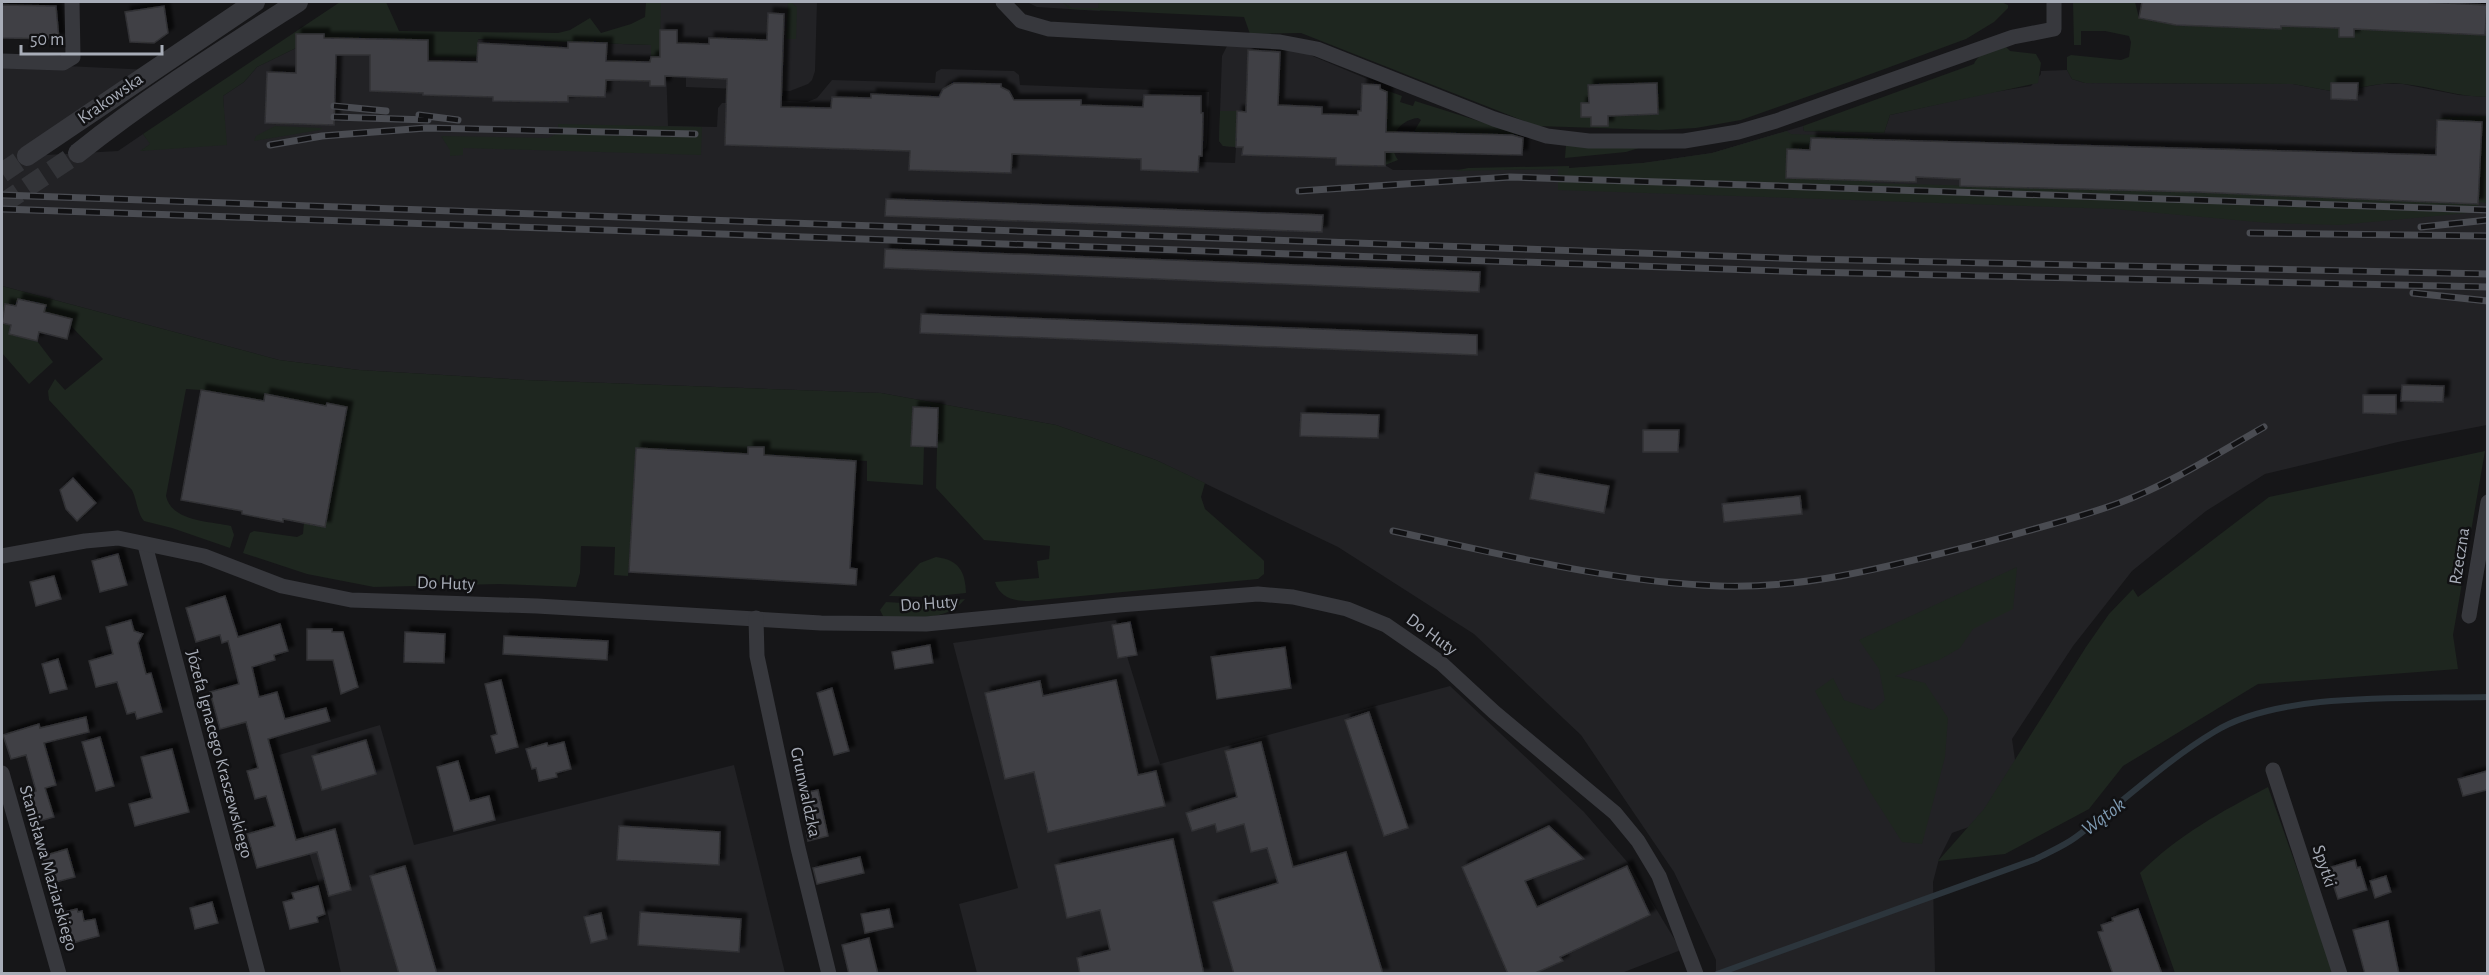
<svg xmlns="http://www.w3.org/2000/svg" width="2489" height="975" font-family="'Alegreya Sans',sans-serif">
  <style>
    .built { fill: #222225 }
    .green { fill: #1e261f }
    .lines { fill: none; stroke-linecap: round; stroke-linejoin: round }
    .stream { stroke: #2c353c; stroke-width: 6 }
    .building { fill: #404145; stroke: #303034; stroke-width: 1.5; filter: url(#shadow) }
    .tertiary-tunnel { stroke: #333438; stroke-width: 20; stroke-dasharray: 20 10; stroke-linecap: butt }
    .minor { stroke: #37383d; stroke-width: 15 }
    .tertiary { stroke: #37383d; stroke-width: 20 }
    .rail-casing { stroke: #4a4c52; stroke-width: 7 }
    .rail { stroke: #111113; stroke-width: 4.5; stroke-dasharray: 14; stroke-linecap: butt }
    .labels { text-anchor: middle; stroke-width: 5; stroke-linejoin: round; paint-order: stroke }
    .street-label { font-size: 18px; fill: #a8adb8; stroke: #111113 }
    .water-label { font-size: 20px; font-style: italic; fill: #7f9bb3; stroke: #111113 }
  </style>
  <defs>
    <filter id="shadow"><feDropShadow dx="5.5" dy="-5.5" stdDeviation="1.5" flood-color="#0009"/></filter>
  </defs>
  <rect width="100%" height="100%" fill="#161618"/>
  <g class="built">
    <polygon points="656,2 817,2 815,71 812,80 808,84 790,91 686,87 686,77 666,65 668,126 717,127 718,108 722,103 759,103 773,100 807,102 817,98 832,80 935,83 936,72 941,69 1014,71 1019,75 1020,85 1209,92 1207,143 1206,148 1202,150 1202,156 1199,156 1199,162 1235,163 1236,147 1223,146 1219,141 1222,56 1228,44 1291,47 1377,83 1380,88 1399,96 1385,165 1393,170 1559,169 1643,163 1712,153 1803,126 1804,131 1884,133 1890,115 1988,93 2031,86 2041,74 2041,71 2067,70 2072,79 2085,83 2293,84 2331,91 2331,83 2358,83 2358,88 2381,84 2403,84 2459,95 2487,97 2487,425 2398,442 2265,474 2206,511 2132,571 2073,646 2012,739 2022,808 1952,833 1939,859 1933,882 1935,973 1716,973 1716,960 1674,872 1581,735 1474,634 1338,547 1156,460 1056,425 881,393 525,380 359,370 279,360 2,286 2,63 151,70 28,156 118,151 143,134 151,144 141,151 225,131 223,96 244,82 257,67 296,48 296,34 654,45"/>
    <polygon points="1027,2 1101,2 1100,11 1037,7"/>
    <polygon points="1116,620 1160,764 1450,686 1584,812 1629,864 1681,950 1619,974 977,973 959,904 1018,888 953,643"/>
    <polygon points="380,725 414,845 734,765 785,973 341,973 327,910 279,755"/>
  </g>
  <g class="green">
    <polygon points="340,2 386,2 399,31 558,33 570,30 590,18 601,33 631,24 645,17 646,2 661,2 660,44 687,46 686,77 651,57 651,45 478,39 477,58 428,57 428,40 324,38 324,34 297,34 296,48 257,67 244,82 223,96 227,145 140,151 150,144 143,134"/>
    <polygon points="788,2 791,2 797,7 796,39 786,39"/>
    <polygon points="1062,2 1072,8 1098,8 1099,2 2001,2 2008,5 2008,8 1994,22 1966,39 1849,82 1741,120 1696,128 1660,130 1537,126 1301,33 1250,34 1244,17 1070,9"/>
    <path d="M2073,2H2135L2139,18L2179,26L2180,23L2196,26L2280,29L2281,26L2339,28V37H2353L2354,29L2485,35L2487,2V97C2459,97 2433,87 2404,84C2389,82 2373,85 2358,88V83H2332L2331,91L2293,84L2085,83L2072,79L2067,70V57L2071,55L2121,60L2129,57L2131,42L2129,36L2105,31H2081V45H2074Z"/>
    <path d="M2006,47L2010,51L2036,54L2041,63L2038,83L1890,115L1884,133L1804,131L1803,126L1974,64C1979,52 1994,49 2006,47Z"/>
    <path d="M1380,88L1402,96L1400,102L1413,106L1415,101L1523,135L1413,133L1421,120L1418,118C1397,120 1385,142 1398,160L1385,165L1386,117L1379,105Z"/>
    <polygon points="1220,111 1237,111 1236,147 1223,146 1219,141"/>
    <polygon points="2487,116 2487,203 2478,202 2482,122 2437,120 2445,117"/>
    <polygon points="558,124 702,127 701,155 463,148 463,155 450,156 450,150 441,136 548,138 559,133"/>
    <polygon points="275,126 322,128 320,130 254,141 256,136"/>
    <polygon points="1787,131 1791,134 1873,137 1873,140 1811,138 1810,150 1787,149 1786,178 1870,180 1870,183 2197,192 2478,204 2478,212 2339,225 2268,223 2114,209 1558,190 1558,169 1454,171 1468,168 1569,166 1569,168 1643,163 1712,153"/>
    <polygon points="1566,145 1639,148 1626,152 1565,158"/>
    <path d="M2,286L279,360L359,370L525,380L881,393L1056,425L1156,460L1205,483L1201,497L1205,509L1260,557L1264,561V574L1258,579L1029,601C1014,601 1000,598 995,582L1039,578L1037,561L1049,559L1050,546L984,540L936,488L938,408L913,407L911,445L924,446L923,485L867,481V461L764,455V447H749L748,454L636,448L628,576L614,575L615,547L581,546L580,573L576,587L500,584L374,587L307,574L243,553L250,533L254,531L297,537L303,534L304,523L325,527L327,403L326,406L266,394L264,402L201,390L186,389L166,496C172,522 210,521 231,526L234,535L230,548L172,528L144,521C137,513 137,500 132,490L49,400L48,391L55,379L65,390L103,359L70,325L72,319L44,312L45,305L19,299L17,306L5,304L2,318Z"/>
    <polygon points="2,323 11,325 9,334 37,341 53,362 29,384 2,353"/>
    <polygon points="2485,451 2453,635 2458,669 2258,684 2123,766 2089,809 2005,854 1938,861 1984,809 2086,647 2109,614 2133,589 2138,597 2269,497"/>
    <path d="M936,557C959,560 965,571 966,593L927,597L889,596L920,563Z"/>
    <polygon points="2017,567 2013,609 1973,629 1960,648 1941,659 1895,676 1925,683 1948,718 1945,757 1922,844 1902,842 1869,790 1815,691 1833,678 1844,700 1873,710 1885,700 1879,669 1859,640"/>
    <path d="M965,599C946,622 915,617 888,617L883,616L880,610L886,602L920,604Z"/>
    <path d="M2268,787L2334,973H2175L2140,873C2178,835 2221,812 2268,787Z"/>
  </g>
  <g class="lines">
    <path class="stream" d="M1717,974L2036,859C2049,852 2064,846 2076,837C2122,803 2164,762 2214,732C2279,691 2410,699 2488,697"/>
  </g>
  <g class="building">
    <polygon points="2142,2 2422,2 2487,5 2485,35 2354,29 2354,37 2339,37 2339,28 2281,26 2281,29 2176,25 2139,18"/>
    <polygon points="2,5 56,6 59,39 2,38"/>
    <polygon points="164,6 168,33 154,43 130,42 125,12"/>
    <polygon points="768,13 784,14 781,107 831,108 832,97 871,98 871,94 939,97 943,89 954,83 1001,84 1001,87 1009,91 1014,100 1081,100 1081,105 1143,107 1144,95 1201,96 1201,113 1203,113 1202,156 1199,156 1198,172 1141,170 1141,159 1012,154 1011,173 909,170 910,151 725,145 727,79 665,76 665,86 650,86 650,81 606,80 605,97 568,96 568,102 493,101 493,97 423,95 423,93 370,91 370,55 336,55 334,125 265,123 267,72 296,73 296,34 324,34 324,38 428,40 428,61 477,62 478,43 568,48 568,42 607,43 606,61 650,62 651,57 660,57 660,30 677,30 677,43 709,44 709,38 767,40"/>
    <polygon points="1248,50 1280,52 1278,105 1322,107 1322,114 1358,115 1358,111 1361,111 1362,84 1380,85 1380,89 1387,92 1386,132 1512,135 1523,138 1522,155 1385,152 1385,166 1336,165 1336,158 1242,155 1243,147 1236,147 1237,111 1246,112"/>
    <polygon points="1657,83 1658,114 1608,116 1608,126 1591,126 1591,117 1581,117 1581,103 1589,103 1588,85"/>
    <polygon points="2331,83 2358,83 2357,100 2331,99"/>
    <polygon points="2437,120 2482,122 2478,204 2197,192 1960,186 1960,179 1916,177 1916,182 1786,178 1787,149 1810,150 1811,138 2436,155"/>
    <polygon points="886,199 1323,215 1322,232 885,216"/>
    <polygon points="885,249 1480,272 1479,292 884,268"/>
    <polygon points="18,299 46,305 44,312 72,319 67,339 39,332 37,341 9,334 11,325 2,323 5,304 16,306"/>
    <polygon points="921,314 1477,335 1477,355 920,333"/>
    <polygon points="2402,385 2444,386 2443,402 2401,401"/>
    <polygon points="201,390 264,401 265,394 326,406 327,403 347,407 325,527 283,519 283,522 242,514 242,511 181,500"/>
    <polygon points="2363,395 2396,395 2396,414 2363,413"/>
    <polygon points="913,407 938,408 937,447 911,446"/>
    <polygon points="1301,413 1379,415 1378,438 1300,436"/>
    <polygon points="1643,430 1679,430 1678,452 1643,452"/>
    <polygon points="748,447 764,447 764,455 856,461 850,568 857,569 856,585 629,572 636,448 748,454"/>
    <polygon points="1535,473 1609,486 1604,513 1530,499"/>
    <polygon points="73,478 96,503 77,521 66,509 60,490"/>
    <polygon points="1800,496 1802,514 1724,522 1722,504"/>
    <polygon points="118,554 127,585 100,592 92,561"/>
    <polygon points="54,576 61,599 36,606 30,582"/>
    <polygon points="225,596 238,637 280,624 288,651 274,655 275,660 252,667 259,697 277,692 285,719 326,708 330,721 268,739 296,840 335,829 351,890 329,896 317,852 257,868 247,834 275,826 266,796 255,799 247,771 258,768 246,722 220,729 210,692 239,684 228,641 222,643 220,635 196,642 186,608"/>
    <polygon points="131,620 134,631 143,634 138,643 146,674 151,673 162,712 137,719 135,712 127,714 117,682 96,687 89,661 113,654 106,627"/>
    <polygon points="1130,622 1137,655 1118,658 1112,625"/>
    <polygon points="307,629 332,629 332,632 343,632 358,687 341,694 333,660 307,660"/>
    <polygon points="405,632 445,634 444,663 404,662"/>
    <polygon points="504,636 608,641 607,660 503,654"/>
    <polygon points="930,645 933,663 895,669 892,652"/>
    <polygon points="1285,647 1291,688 1217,699 1211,657"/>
    <polygon points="58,659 67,689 50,693 42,664"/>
    <polygon points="501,680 518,747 496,753 491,736 497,734 485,684"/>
    <polygon points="1116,680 1138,775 1156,771 1165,806 1048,832 1034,772 1005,779 985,693 1040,681 1043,696"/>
    <polygon points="832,688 849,751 834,755 817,693"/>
    <polygon points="1369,712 1408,828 1384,836 1345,720"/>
    <polygon points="86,717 89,732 44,743 56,785 45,788 54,817 29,824 21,795 36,791 26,755 11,759 3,735 39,724 40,728"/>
    <polygon points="100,737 114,786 96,791 82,742"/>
    <polygon points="366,740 376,774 322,790 312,756"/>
    <polygon points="564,742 571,769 556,773 557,777 539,781 536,768 532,769 526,749 547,743 548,746"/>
    <polygon points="1261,742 1293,867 1346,852 1383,974 1234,974 1213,902 1278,883 1267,848 1251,852 1244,824 1217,832 1215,824 1192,831 1186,813 1237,797 1225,751"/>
    <polygon points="172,749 189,812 135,826 129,804 152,798 141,757"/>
    <polygon points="458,761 470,801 489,796 495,820 454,831 437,767"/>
    <polygon points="2487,771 2487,790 2463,796 2458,779"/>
    <polygon points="818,790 828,836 808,841 800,794"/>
    <polygon points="619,826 720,832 719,865 617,860"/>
    <polygon points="1549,826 1584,859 1525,881 1537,907 1627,866 1650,915 1560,957 1563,961 1533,974 1508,974 1462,867"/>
    <polygon points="1173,839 1204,974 1080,974 1077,958 1110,950 1100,910 1067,918 1055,865"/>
    <polygon points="67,849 75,877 48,884 40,857"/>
    <polygon points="860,857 864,873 817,884 813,868"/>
    <polygon points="2355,860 2357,868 2360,867 2367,890 2338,899 2328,868"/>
    <polygon points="405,866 437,974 399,974 370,876"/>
    <polygon points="2386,876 2391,892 2375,898 2370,881"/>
    <polygon points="318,886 325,914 317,917 318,922 290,929 283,902 294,899 292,893"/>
    <polygon points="212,902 218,923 195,929 190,908"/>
    <polygon points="77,909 78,912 82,911 84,921 95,919 99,936 65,945 58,918 61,917 60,913"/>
    <polygon points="889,909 893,927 865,933 861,914"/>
    <polygon points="2138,909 2162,974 2113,974 2098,932 2103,931 2101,925 2113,921 2112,918"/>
    <polygon points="640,912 741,919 739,952 638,945"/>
    <polygon points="601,913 607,939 591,943 584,917"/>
    <polygon points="2388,921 2399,974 2365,974 2353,930"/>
    <polygon points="869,938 878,974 849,974 842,945"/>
  </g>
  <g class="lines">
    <g class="tertiary-tunnel">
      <polyline points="2,173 27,156"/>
      <polyline points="2,204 78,153"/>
    </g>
    <g class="minor">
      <polyline points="1003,2 1021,21 1049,29 1280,42 1317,49 1494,119 1547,136 1589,141 1684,141 1738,132 1776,121 2013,37 2054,29 2054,2"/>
      <polyline points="2,61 63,63 73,57 72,2"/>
      <polyline points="145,545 258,974"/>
      <polyline points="2,556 85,541 118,538 204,556 282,586 351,600 537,606 821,623 926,624 1119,605 1258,594 1293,597 1347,609 1386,625 1441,663 1494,712 1615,813 1638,841 1659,876 1696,974"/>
      <polyline points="2469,616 2488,502"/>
      <polyline points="756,618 757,656 798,848 829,974"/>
      <polyline points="2273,770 2340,974"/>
      <polyline points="2,773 59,974"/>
    </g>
    <g class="tertiary">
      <path d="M78,153C148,97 223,50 298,2"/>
      <polyline points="27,156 255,2"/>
    </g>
    <g class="rail-casing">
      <g id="rail">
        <polyline points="334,106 386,111"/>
        <polyline points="419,115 458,120"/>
        <polyline points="334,117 428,120"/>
        <polyline points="270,145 322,136 426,128 695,134"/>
        <polyline points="1299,191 1510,177 2488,210"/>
        <polyline points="2,195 1809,259 2488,274"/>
        <polyline points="2,209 1809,272 2488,287"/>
        <polyline points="2421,227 2488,220"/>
        <polyline points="2250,233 2488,236"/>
        <polyline points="2413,293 2488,301"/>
        <path d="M1393,531C1501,554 1609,582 1720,586C1806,589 1891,566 1975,545C2023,532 2072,520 2119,503C2170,484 2217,454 2264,427"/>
      </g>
    </g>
    <use href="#rail" class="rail"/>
  </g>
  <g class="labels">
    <g class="street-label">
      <text transform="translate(110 98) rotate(-35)" y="6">Krakowska</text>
      <text transform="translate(2459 556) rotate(-81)" y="6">Rzeczna</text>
      <text transform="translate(446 583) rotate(2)" y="6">Do Huty</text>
      <text transform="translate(929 603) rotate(-4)" y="6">Do Huty</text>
      <text transform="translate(1432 634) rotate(36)" y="6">Do Huty</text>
      <text transform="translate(220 754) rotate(75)" y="6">Józefa Ignacego Kraszewskiego</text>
      <text transform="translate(806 792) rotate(78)" y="6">Grunwaldzka</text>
      <text transform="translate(2325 866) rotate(72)" y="6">Spytki</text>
      <text transform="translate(49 868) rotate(74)" y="6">Stanisława Maziarskiego</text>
    </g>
    <g class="water-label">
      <text transform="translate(2103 816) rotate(-37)" y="7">Wątok</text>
    </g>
  </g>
  <rect width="2489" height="975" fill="none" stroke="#a8adb8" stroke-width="6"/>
  <path d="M21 45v9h141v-9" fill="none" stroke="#a8adb8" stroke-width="3"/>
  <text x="30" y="45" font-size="18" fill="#a8adb8" stroke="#111113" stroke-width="4.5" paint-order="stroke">50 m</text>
</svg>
